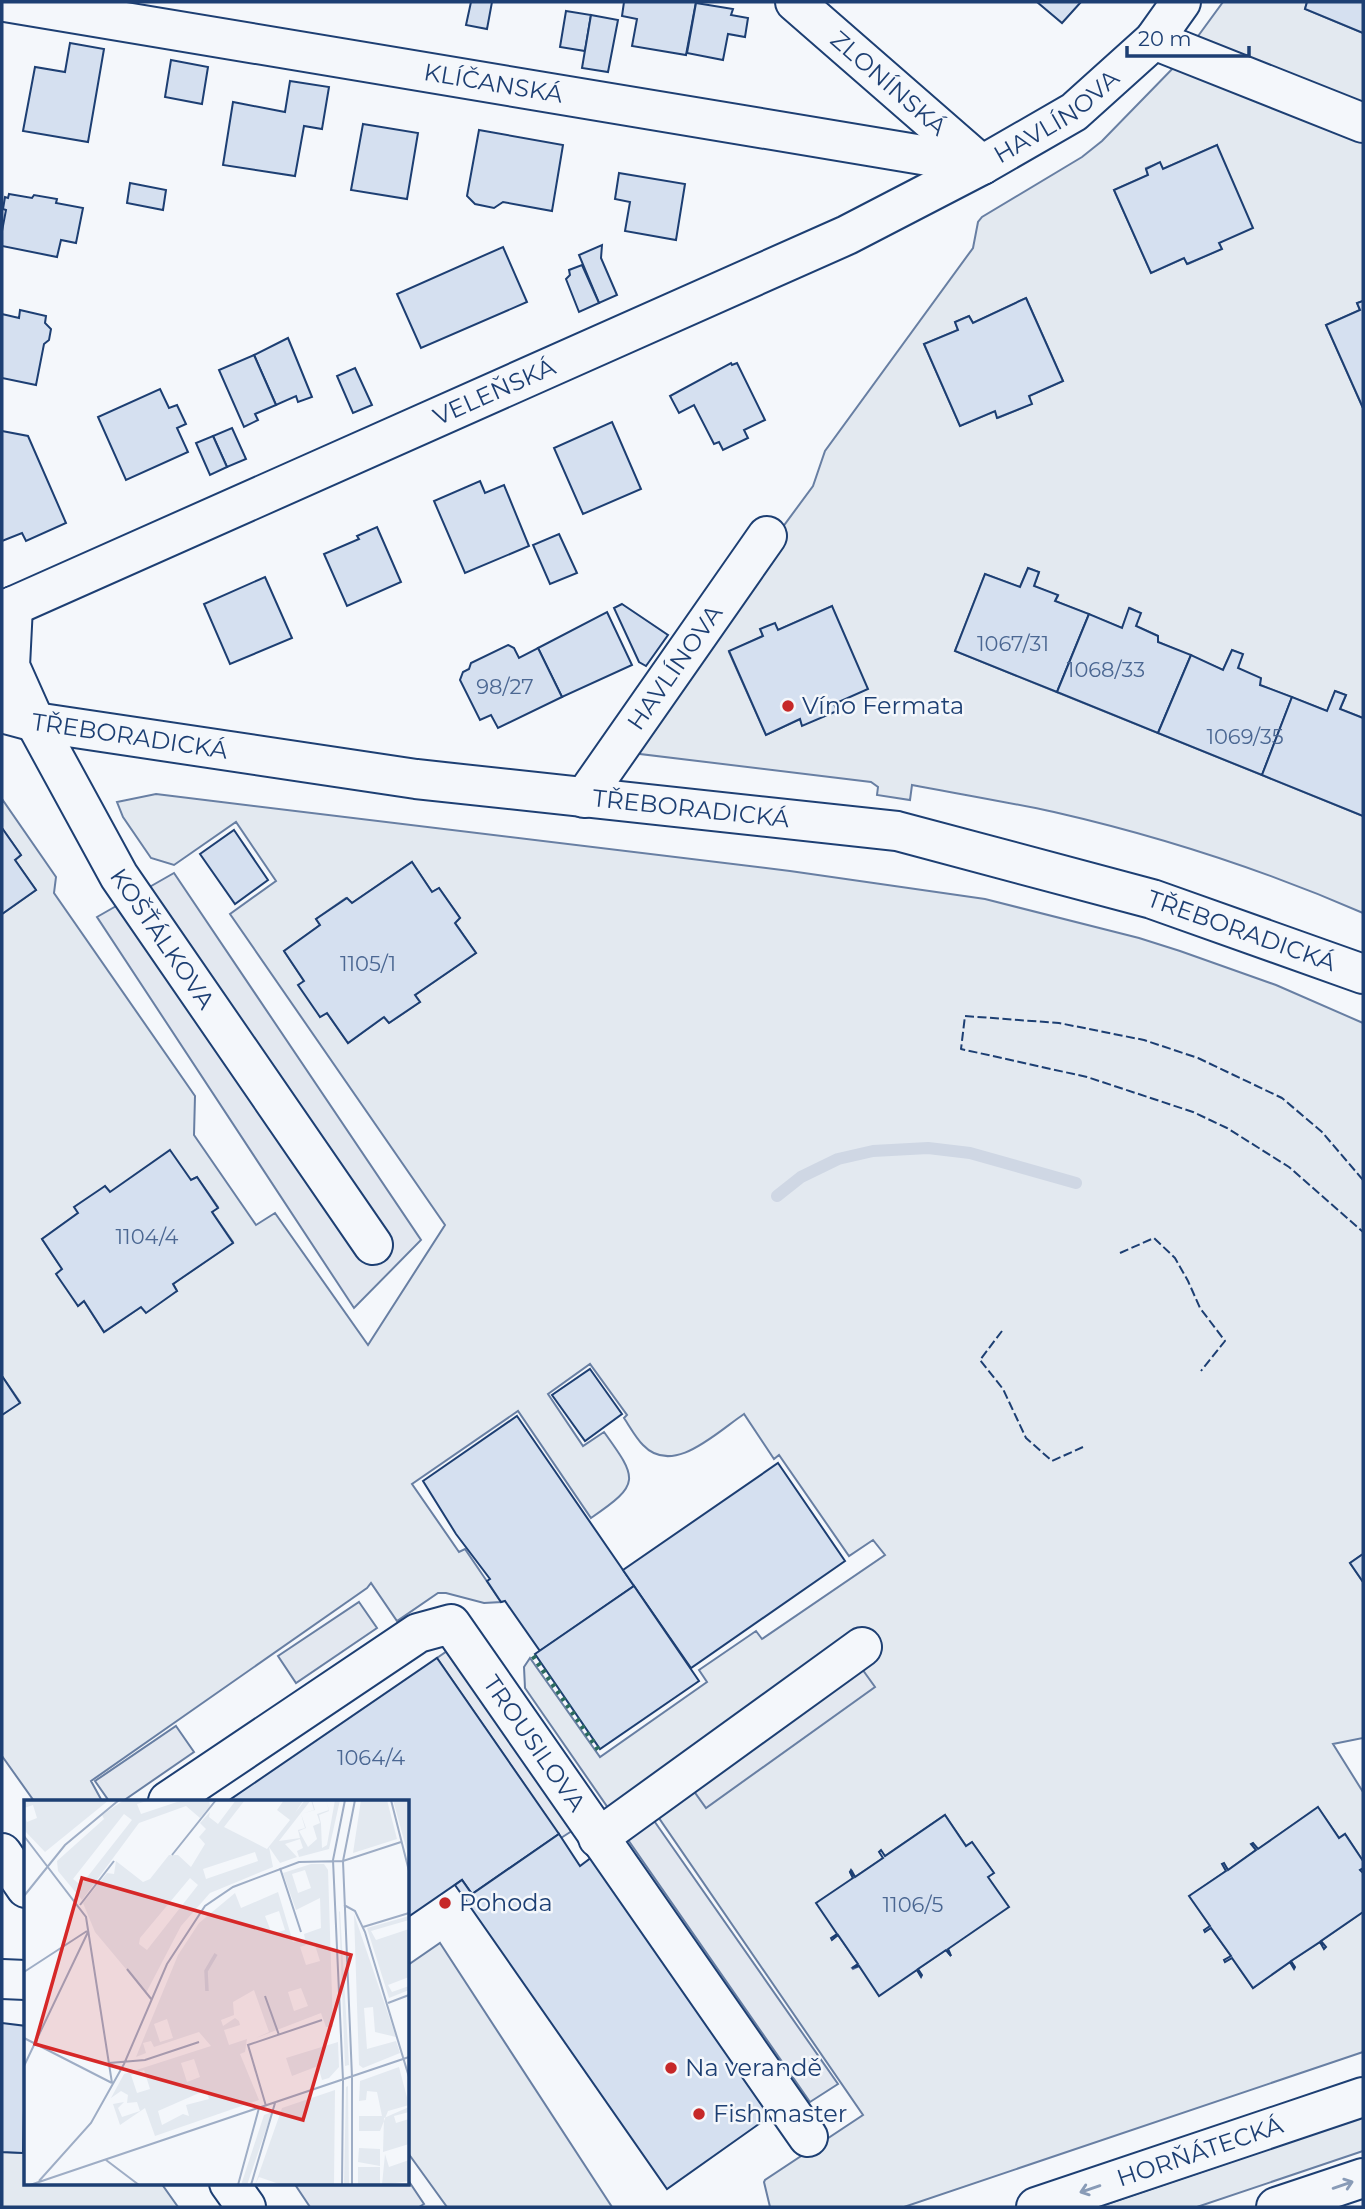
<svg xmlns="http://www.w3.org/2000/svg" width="1365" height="2209" font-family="Montserrat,sans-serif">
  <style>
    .green { fill: #e3e9f0; stroke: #687fa3; stroke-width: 2; fill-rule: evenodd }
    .parking { fill: #e3e8f0; stroke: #687fa3; stroke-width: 2 }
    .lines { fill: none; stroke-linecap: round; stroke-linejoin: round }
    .stream { stroke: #cfd7e4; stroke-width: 12 }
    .building { fill: #d5e0f0; stroke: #1d3f73; stroke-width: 2 }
    .minor-casing { stroke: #1d3f73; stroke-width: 42 }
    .major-casing { stroke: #1d3f73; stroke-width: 42 }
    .minor { stroke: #f4f7fb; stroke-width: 38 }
    .major { stroke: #f4f7fb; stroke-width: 38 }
    .hedge { stroke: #2c6c60; stroke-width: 5; stroke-dasharray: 3.5 5; stroke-linecap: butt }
    .fence { stroke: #1d3f73; stroke-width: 2; stroke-dasharray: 9 3.5; stroke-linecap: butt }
    .oneway { stroke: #889bb7 }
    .poi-dot { fill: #c62828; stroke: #f4f7fb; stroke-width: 2.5 }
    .labels { text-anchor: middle; stroke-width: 5; stroke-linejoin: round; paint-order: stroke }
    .number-label { font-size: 21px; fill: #4b6792 }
    .street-label { font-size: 24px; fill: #1d3f73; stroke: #f4f7fb }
    .poi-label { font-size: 24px; fill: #1d3f73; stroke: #f4f7fb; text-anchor: start }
    .inset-river { fill: none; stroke: #cfd7e4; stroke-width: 3.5 }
    .inset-road { fill: none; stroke: #9eadc5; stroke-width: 2 }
    .view { fill: #d62828; fill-opacity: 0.15; stroke: #d62828; stroke-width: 3.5 }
    .inset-edge { fill: none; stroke: #1d3f73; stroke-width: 3.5 }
  </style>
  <rect width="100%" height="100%" fill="#f4f7fb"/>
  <g class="green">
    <polygon points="1223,2 1307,2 1305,9 1363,33 1363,111 1193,43"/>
    <path d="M1179,62L1363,137V301L1357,303L1360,310L1326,325L1363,408V718L1340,709L1346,695L1335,691L1327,711L1260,685L1238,668L1242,654L1232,650L1223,670L1158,642V636L1136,626L1140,613L1130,608L1122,628L1055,601L1058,596L1034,586L1039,572L1028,568L1020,587L985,574L955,651L1363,816V913C1264,870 1159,836 1054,812C1007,802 960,794 912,785L910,800L877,795L878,787L871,782L632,753L631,733L813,486L825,451L973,248L978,222L982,217L1082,157L1102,141ZM1217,145L1219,243L1221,249L1188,264L1184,258L1151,273L1114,190L1148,175L1146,168L1159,163L1163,169ZM1026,298L1063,381L1029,396L1031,404L998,418L995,411L960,426L924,344L958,330L955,322L969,316L973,323ZM832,606L834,704L836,711L802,725L800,719L766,735L729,652L763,636L761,629L778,630Z"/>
    <path d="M156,794L790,871L985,899L1139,938L1180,951L1276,985L1363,1023V1554L1350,1563L1363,1582V1738L1333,1744L1363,1792V1861L1345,1834L1339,1838L1318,1808L1258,1849L1252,1843L1256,1850L1228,1870L1223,1864L1226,1871L1190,1896L1210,1926L1204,1931L1211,1928L1231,1956L1225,1961L1232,1958L1253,1988L1290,1962L1294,1968L1291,1961L1320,1942L1324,1948L1321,1941L1363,1912V2052L904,2207H770L764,2182L765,2180L863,2115L652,1808L622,1828L525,1688L524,1667L530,1658L600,1757L707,1682L699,1670L756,1631L762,1639L885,1555L873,1540L849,1556L779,1455L774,1459L744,1414C717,1432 673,1477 643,1445C636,1438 630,1427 624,1418L627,1415L590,1364L548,1394L583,1446L604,1432C638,1479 641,1484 591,1518L518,1411L412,1484L459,1552L465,1549L501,1602L484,1603L446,1593H438L397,1621L371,1583L367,1588L91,1781L102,1801H34L2,1756V1415L20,1402L2,1376V914L36,890L15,860L21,855L2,828V799L56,877L54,893L195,1096L194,1135L256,1225L275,1213L368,1345L445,1225L230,914L276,881L236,822L174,865L151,858L123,817L117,802ZM412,862L432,892L439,888L460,918L455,923L476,953L415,995L420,1002L389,1023L384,1017L348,1043L327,1013L320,1017L304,981L284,951L320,925L316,919L346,898L352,903ZM197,1177L218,1207L212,1212L233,1242L173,1284L177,1291L141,1307L104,1332L84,1301L78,1306L62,1269L42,1239L78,1213L105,1186L110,1192L191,1180ZM945,1815L966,1846L972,1842L993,1872L988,1877L948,1949L951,1956L946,1950L918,1969L921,1976L917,1970L859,1966L853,1969L852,1968L858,1964L838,1935L832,1939L837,1934L853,1878L850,1872L852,1871L855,1877L883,1858L880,1851L885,1856Z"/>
    <polygon points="440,1943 612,2207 447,2207 408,2153 408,1965"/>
    <polygon points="26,2084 26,2183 161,2183 178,2207 2,2207 2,2152 23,2153"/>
    <polygon points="1363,2117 1363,2151 1197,2207 1098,2207"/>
  </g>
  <g class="parking">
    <polygon points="174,873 421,1240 354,1308 97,917"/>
    <polygon points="359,1602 377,1628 296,1683 278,1656"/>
    <polygon points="453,1647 578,1827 561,1838 437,1658"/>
    <polygon points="852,1655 875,1687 706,1808 683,1776"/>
    <polygon points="176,1726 194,1752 123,1801 109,1801 95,1781"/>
    <polygon points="650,1815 838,2084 810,2102 624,1834"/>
    <polygon points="408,2180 424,2204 419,2207 310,2207 294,2183 408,2183"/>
  </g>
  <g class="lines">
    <polyline class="stream" points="777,1196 801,1177 838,1159 873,1151 928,1148 970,1153 1076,1183"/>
  </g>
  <g class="building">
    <polygon points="471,2 492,2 487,29 466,25"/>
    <polygon points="624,2 696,2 686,55 632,46 637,19 622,16"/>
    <polygon points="1037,2 1081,2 1062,23"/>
    <polygon points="1307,2 1363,2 1363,33 1305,9"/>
    <polygon points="696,3 733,9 731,15 748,18 745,37 728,34 723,60 687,53"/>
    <polygon points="566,11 591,15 585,51 560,47"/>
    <polygon points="591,15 618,20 608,72 582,68"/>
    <polygon points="70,43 104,49 88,142 23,131 35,67 65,72"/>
    <polygon points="171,60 208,67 202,104 165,97"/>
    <polygon points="290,81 329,87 322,129 304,126 295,176 223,165 233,102 285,112"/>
    <polygon points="363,124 418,133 407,199 351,190"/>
    <polygon points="479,130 563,145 552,211 503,202 494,208 475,204 467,196"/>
    <polygon points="1217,145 1253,228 1219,243 1222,249 1187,264 1184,258 1151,273 1114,190 1148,175 1146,169 1160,162 1163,169"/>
    <polygon points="619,173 685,184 676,240 625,231 630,202 615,199"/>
    <polygon points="130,183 166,190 163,210 127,203"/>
    <polygon points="9,194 32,198 34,195 57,199 56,203 83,208 76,243 61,240 57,257 2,246 2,231 6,210 3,209 5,197 8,198"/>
    <polygon points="602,245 601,258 617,295 599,303 579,255"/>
    <polygon points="503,247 527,302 421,348 397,294"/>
    <polygon points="582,265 599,303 579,312 566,279 570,275 569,270"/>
    <polygon points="1026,298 1063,381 1029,396 1032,404 997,418 995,411 960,426 924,344 958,330 955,322 969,316 973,323"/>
    <polygon points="1363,301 1363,408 1326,325 1360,310 1357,303"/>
    <polygon points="20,310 46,316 45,323 51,329 49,340 44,344 36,385 2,378 2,314 19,318"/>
    <polygon points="288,338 312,397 298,402 296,396 276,405 254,355"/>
    <polygon points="254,355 276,405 255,414 258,420 244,427 219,370"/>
    <polygon points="731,363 732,365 737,363 765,420 744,430 748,438 723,450 719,442 714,444 694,405 679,413 670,396"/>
    <polygon points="355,368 372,405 353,413 337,376"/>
    <polygon points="160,389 169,408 177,405 186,424 177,428 188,452 126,480 98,417"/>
    <polygon points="612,422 641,489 583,514 554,448"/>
    <polygon points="232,428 246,459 227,467 213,436"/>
    <polygon points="2,431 28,436 66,523 26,541 22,533 2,541"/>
    <polygon points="213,436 227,467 210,475 196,443"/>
    <polygon points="480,481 485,493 504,485 529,546 465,573 434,501"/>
    <polygon points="377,527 401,582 347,606 324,554 359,539 357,536"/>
    <polygon points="559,534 577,573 550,584 533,545"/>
    <polygon points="1028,568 1039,572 1034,586 1058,595 1055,601 1089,614 1057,692 955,651 985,574 1020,587"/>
    <polygon points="265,577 292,638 230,664 204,604"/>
    <polygon points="622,604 668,635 646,666 639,662 614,608"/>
    <polygon points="832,606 868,689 834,704 837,711 802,726 800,719 766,735 729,651 763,636 760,629 775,623 778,630"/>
    <polygon points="1129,608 1141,613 1136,626 1158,636 1158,642 1191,655 1158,733 1057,692 1089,614 1122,628"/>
    <polygon points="607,612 632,665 562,697 538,648"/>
    <polygon points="508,645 514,648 519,658 538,648 562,697 498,728 491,715 480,720 460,680 463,672 469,669 471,663"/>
    <polygon points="1232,650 1243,654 1238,668 1261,678 1260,685 1292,697 1262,775 1158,733 1191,655 1223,670"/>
    <polygon points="1335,691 1346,695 1340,709 1363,718 1363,816 1262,775 1292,697 1327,711"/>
    <polygon points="2,828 21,855 15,860 36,890 2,914"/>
    <polygon points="234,830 268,880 235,904 200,854"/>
    <polygon points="412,862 432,892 439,888 460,918 455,923 476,953 415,995 420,1002 389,1023 384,1017 348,1043 327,1013 320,1017 298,985 304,981 284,951 320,925 316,919 347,898 352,903"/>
    <polygon points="170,1150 191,1180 197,1177 218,1208 212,1212 233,1243 173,1284 177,1291 146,1313 141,1307 104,1332 84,1301 78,1306 56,1274 62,1269 42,1239 78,1213 74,1207 105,1186 110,1192"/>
    <polygon points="590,1369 622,1414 585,1441 552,1395"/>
    <polygon points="2,1376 20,1403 2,1415"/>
    <polygon points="517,1416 634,1586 540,1651 505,1601 501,1602 487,1581 490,1579 456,1534 423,1481"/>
    <polygon points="778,1463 845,1561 691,1668 623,1570"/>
    <polygon points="1363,1554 1363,1582 1350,1563"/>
    <polygon points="634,1586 699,1681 600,1749 535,1654"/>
    <polygon points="437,1658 559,1834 472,1894 462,1880 408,1917 408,1801 233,1801 231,1799"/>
    <polygon points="1318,1807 1339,1838 1345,1834 1363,1861 1363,1868 1360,1870 1363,1873 1363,1912 1321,1941 1326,1947 1324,1949 1320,1942 1291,1961 1295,1967 1294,1969 1290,1962 1253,1988 1232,1958 1225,1962 1224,1960 1231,1956 1211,1928 1205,1932 1204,1930 1210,1926 1189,1896 1226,1871 1222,1864 1224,1863 1228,1870 1256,1850 1251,1844 1253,1843 1258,1849"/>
    <polygon points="945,1815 966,1846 972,1842 994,1873 988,1877 1009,1907 948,1949 951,1956 946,1950 918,1969 922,1975 921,1977 917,1970 879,1996 859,1966 852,1968 858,1964 838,1935 832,1940 831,1938 837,1934 816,1903 853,1878 850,1872 851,1870 855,1877 883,1858 879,1852 881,1850 885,1856"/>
    <polygon points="559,1834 580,1866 596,1854 773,2114 667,2189 455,1885 462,1880 472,1894"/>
    <polygon points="2,2023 26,2026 23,2153 2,2152"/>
  </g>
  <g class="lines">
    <g class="minor-casing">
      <g id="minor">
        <path id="s1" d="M5,2L982,165"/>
        <path id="s2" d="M795,2L982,165"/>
        <polyline points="1154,40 1363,123"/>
        <path id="s3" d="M13,606L10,666L35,722L119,876L373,1245"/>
        <path id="s4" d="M2,611L847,235L982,165L1074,112L1154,40L1181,2"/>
        <path id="s5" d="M2,713L35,722L416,779L897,831L1152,899L1363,974"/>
        <path id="s6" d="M584,798L767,536"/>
        <path id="s7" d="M168,1801L418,1633L451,1624L808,2137"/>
        <polyline points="598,1838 862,1647"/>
        <polyline points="2,1853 26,1888"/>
        <polyline points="2,1979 26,1980"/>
        <polyline points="229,2183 246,2207"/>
      </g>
    </g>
    <g class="major-casing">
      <g id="major">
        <path id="s8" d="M1036,2207L1363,2097"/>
        <polyline points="1276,2207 1363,2178"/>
      </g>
    </g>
    <use href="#minor" class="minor"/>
    <use href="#major" class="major"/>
    <polyline class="hedge" points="533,1656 600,1752"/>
    <g class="fence">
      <polyline points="1363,1180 1322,1132 1282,1098 1198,1058 1144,1040 1059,1023 965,1016 961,1049 1087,1077 1193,1112 1227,1128 1289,1167 1363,1232"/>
      <polyline points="1120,1253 1154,1238 1175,1258 1188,1281 1200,1308 1225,1341 1201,1371"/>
      <polyline points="1002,1331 980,1360 1003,1389 1026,1438 1052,1461 1083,1447"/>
    </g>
  </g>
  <defs><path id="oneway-shaft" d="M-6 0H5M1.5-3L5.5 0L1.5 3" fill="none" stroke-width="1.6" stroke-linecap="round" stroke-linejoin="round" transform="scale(1.75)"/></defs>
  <g class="oneway">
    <use href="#oneway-shaft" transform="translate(1343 2185) rotate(-19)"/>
    <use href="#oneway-shaft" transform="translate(1090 2189) rotate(161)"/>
  </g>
  <g class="poi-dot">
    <circle cx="788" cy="706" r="7"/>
    <circle cx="445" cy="1903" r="7"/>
    <circle cx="671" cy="2068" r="7"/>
    <circle cx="699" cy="2114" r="7"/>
  </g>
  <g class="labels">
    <g class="number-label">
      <text x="1013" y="651">1067/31</text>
      <text x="1106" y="677">1068/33</text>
      <text x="505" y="694">98/27</text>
      <text x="1245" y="744">1069/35</text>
      <text x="368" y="971">1105/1</text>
      <text x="147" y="1244">1104/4</text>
      <text x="371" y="1765">1064/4</text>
      <text x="913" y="1912">1106/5</text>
    </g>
    <g class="street-label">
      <text dy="8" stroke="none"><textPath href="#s1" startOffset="495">KLÍČANSKÁ</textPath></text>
      <text dy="8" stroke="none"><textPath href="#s2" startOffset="124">ZLONÍNSKÁ</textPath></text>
      <text dy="8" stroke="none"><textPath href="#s4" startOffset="1166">HAVLÍNOVA</textPath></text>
      <text dy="8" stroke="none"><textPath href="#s4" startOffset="539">VELEŇSKÁ</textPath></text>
      <text dy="8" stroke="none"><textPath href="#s6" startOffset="159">HAVLÍNOVA</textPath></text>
      <text dy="8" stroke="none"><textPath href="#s5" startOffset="130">TŘEBORADICKÁ</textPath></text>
      <text dy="8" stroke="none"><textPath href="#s5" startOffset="696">TŘEBORADICKÁ</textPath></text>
      <text dy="8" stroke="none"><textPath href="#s5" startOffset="1262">TŘEBORADICKÁ</textPath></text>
      <text dy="8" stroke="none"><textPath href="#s3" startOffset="373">KOŠŤÁLKOVA</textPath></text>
      <text dy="8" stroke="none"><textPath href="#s7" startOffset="481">TROUSILOVA</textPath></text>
      <text dy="8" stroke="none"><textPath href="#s8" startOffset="173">HORŇÁTECKÁ</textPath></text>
    </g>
    <g class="poi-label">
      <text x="802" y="714">Víno Fermata</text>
      <text x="459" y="1911">Pohoda</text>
      <text x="685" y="2076">Na verandě</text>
      <text x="713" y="2122">Fishmaster</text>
    </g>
  </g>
  <g transform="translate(24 1800)">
    <rect width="385" height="385" fill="#f4f7fb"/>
    <path d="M0,0L68,1L85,0L21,52L0,30V15L3,22L13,18L9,5L0,8ZM100,0H126L113,4L117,14L159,0H185L186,6L176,18L162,6L115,23L58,100L34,71L33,61L80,19L78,15ZM100,14L108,20L57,85L49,79ZM212,0H221L200,27L243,49L266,20L253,10L260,0L279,1L271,13L281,0H288L291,10L277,14L282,28L275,31L284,47L293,39L289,26L296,23L293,14L305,10L302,0L305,11L295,15L297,24L298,48L303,45L311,0H316L305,49L275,57L273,51L279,48L276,39L261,44L273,57L256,63L245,47L249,67L186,93L157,126L122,193L71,132L59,103L83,73L90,74L92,61L119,82L126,79L145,55H154L167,67L181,44L175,37L182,29L176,23L186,12L185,17L194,24ZM287,0L290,10L277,14L281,28L274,30L276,38L255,41ZM231,52L234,61L182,79L179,69ZM166,78L174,85L123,150L115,144L116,138ZM337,0H363L373,39L329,53ZM369,0H385V58ZM287,64H300L304,70L309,227H302L297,213L232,238L245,232L230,190L209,202L210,215L197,220L199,226L211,218L215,221L216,225L200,230L205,245L223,239L221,252L216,254L235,300L131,336L121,308L96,325L89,304L100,302L94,308L98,317L116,311L113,302L103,303L104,295L97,291L87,298L100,274L187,246L175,232L130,247L127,241L119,243L122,253L112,257L154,155L175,123L211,93L217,108L254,92L269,142L281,139L280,134L297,128L296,98L272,110L259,73ZM281,70L287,88L274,93L268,74ZM255,111L261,130L248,134L241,116ZM290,142L296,161L282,165L276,147ZM277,188L284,206L270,211L264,192ZM143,219L149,238L136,242L130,224ZM170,259L176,277L163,282L157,263ZM120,270L126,289L113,293L107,275ZM182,290L185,299L162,305L165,316L159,314L138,325L134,311ZM316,111L325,265L321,266L315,112ZM330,114L372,237L351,232L349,207L340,208L343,249L372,241L376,253L339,268L335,265ZM385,116V120L347,131L352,140L385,129V177L364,185L368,192L385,186V190L365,198L343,128ZM314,242L315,267L305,278L298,280L294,266L268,276L262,258ZM375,267L385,305L364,311L356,331H335V316H358L353,292L343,291L342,300L335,301L336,281ZM324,286L325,385H320L322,287ZM311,290L310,385H258L235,377L231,385L258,308ZM385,307V312L370,316L372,323L385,319V344L359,352L360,318ZM248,312L223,385H217L240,315ZM335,348L356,349V366L334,362ZM361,354L365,367L385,360V381L358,385ZM334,367H356V385H334Z" fill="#e3e9f0" fill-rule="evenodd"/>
    <path class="inset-river" d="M183,191L182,171L192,154"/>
    <path class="inset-road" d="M367,0L385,71M0,36L62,117L88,283M148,55L192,0M256,68L277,132M0,96L41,45L95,0M56,105L90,61M320,105L331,111L341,132L385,277M339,127L385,113M103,169L128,200M0,172L63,131M241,196L255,235M364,203L385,195M0,238L88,283M85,263L121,260L175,242M0,266L64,132M242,306L224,245L298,220M82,360L115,385M15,381L67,323L100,264L143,164L181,106L209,87L275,62L319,61L377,42M6,385L385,257M214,385L235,308M227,385L251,303M318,385L319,280L309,60L321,0M328,385V277L319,61L331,0"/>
    <path class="view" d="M58,78L327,155L279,320L11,244Z"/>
    <rect width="385" height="385" class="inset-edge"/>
  </g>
  <rect width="1365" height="2209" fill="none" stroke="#1d3f73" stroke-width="7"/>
  <path d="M1127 46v10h122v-10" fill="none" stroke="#1d3f73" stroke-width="3.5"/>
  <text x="1138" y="46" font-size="21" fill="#1d3f73" stroke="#f4f7fb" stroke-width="5" paint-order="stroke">20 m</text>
</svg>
